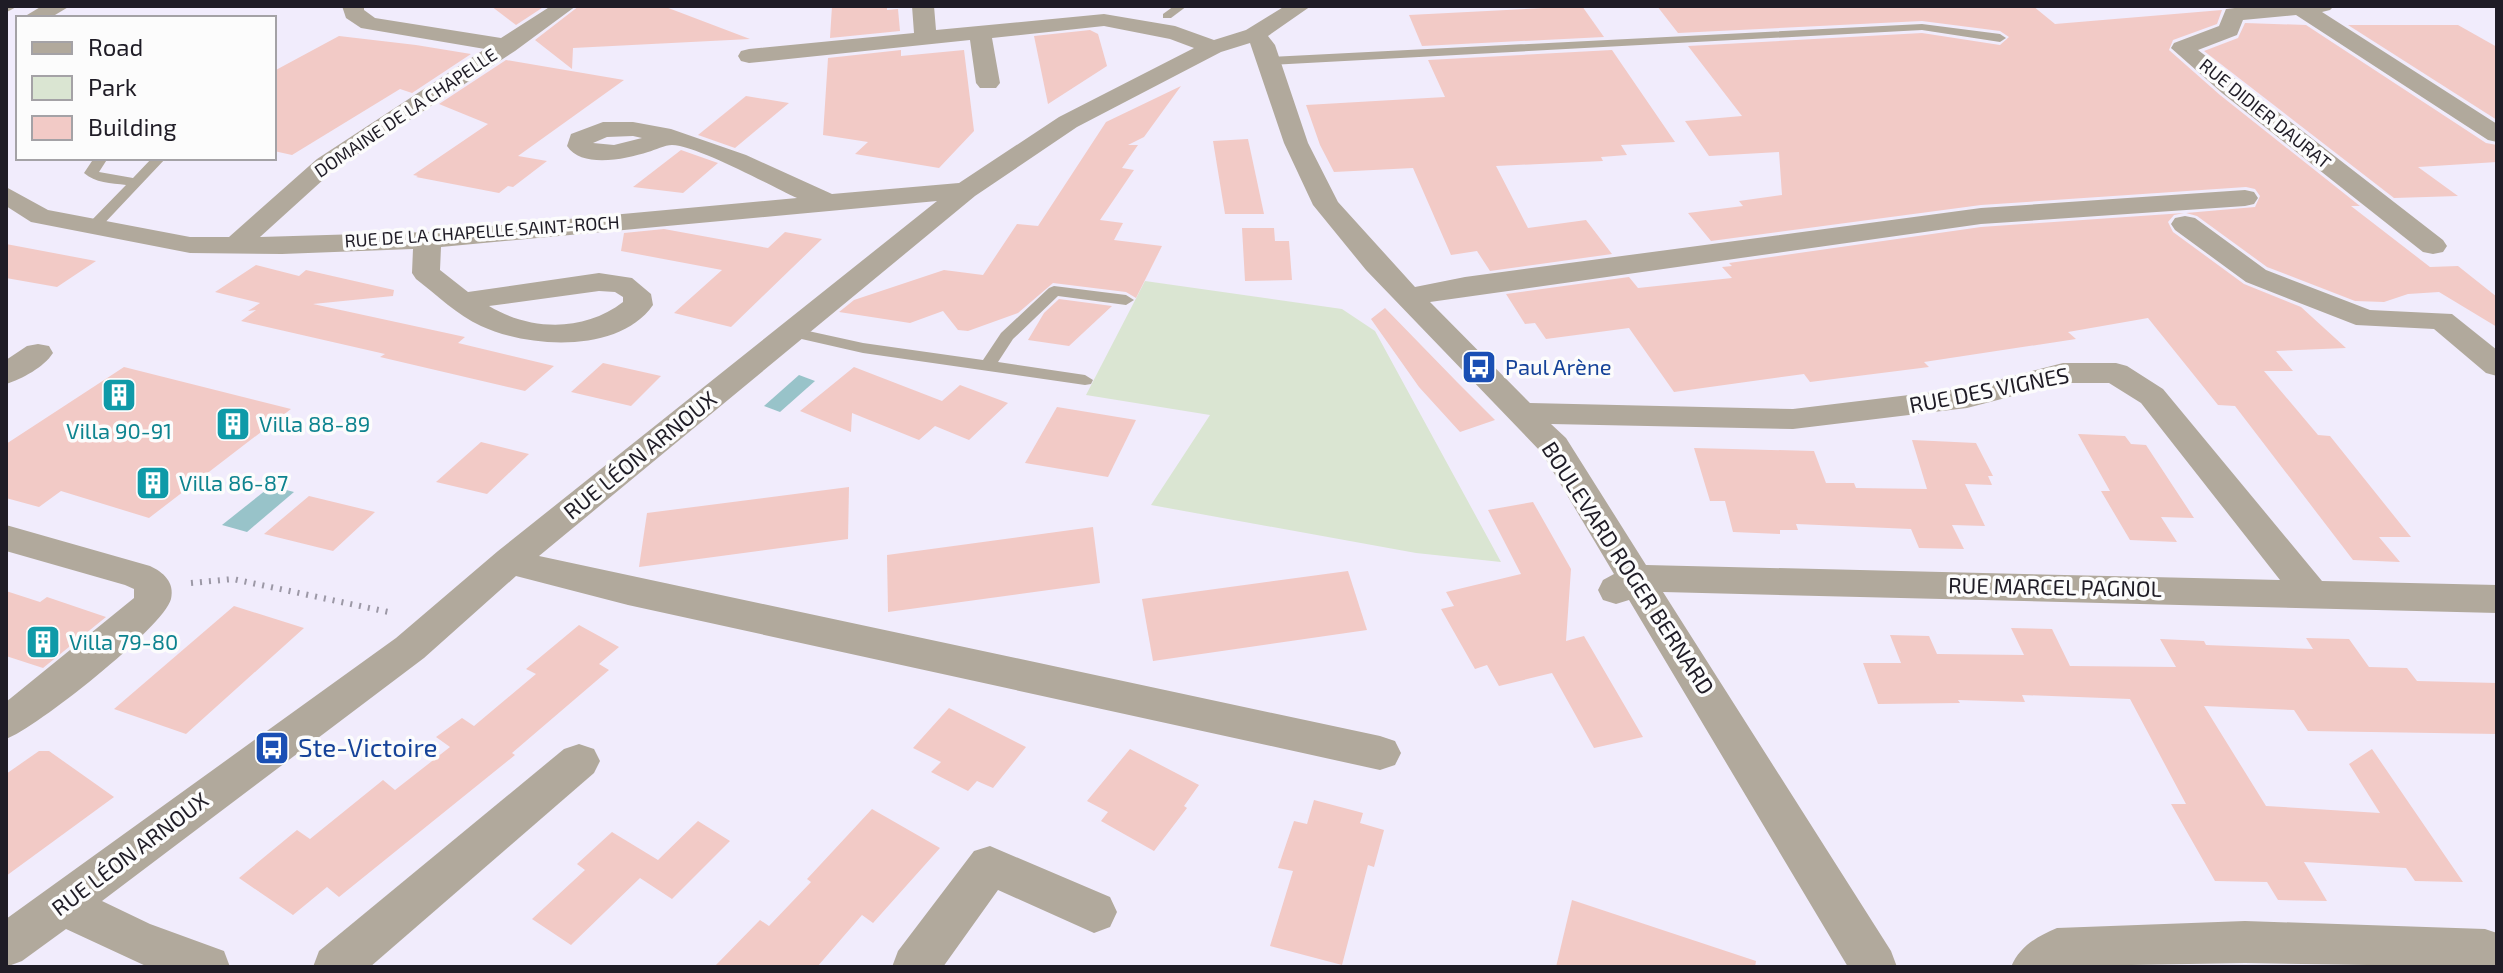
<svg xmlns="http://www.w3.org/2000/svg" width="2503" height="973" font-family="'Exo 2',sans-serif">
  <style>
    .green { fill: #dae5d2 }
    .water { fill: #98c3c9 }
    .building { fill: #f2cac6 }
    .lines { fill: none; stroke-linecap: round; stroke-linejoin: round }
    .path { stroke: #9c98a6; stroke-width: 6; stroke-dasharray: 2 7; stroke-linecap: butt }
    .lane { fill: #b1a99c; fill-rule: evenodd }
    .street { fill: #b1a99c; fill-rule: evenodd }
    .labels { text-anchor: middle; stroke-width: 7; stroke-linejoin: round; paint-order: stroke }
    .far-street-label { font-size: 18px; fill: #1f1c26; stroke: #fcfcfc }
    .transit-label { font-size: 22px; fill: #164399; stroke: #fcfcfc; text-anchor: start }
    .street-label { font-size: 22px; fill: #1f1c26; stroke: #fcfcfc }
    .culture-label { font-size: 22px; fill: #0d838f; stroke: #fcfcfc; text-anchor: start }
    .near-transit-label { font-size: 26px; fill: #164399; stroke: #fcfcfc; text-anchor: start }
  </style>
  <rect width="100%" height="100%" fill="#f1ecfc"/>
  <polygon class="green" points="1145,281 1342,309 1375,331 1501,562 1416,553 1151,505 1210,415 1086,395"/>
  <g class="water">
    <polygon points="799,375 815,381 780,412 764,406"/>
    <polygon points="271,486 294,492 247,532 222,525"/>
  </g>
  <g class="building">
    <polygon points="491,6 545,6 516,25"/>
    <polygon points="579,6 663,6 750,39 573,48 572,69 535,40"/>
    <polygon points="832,6 887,6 887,10 898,9 900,31 830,38"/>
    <polygon points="1582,6 1604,37 1422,46 1409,15"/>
    <polygon points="1657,6 2033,6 2055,24 2222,10 2217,24 2173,40 2169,50 2220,95 2360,206 2351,206 2430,267 2458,266 2497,297 2497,327 2439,292 2408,294 2384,302 2355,301 2267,267 2197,216 2186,213 2255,207 2260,196 2255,189 2246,187 1981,205 1711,241 1688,213 1743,206 1739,201 1782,195 1779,152 1709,156 1685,121 1742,116 1688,46 1922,33 2000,45 2009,37 2000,31 1922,21 1678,33"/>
    <polygon points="2245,23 2306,25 2486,143 2497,145 2497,162 2418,167 2458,196 2394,198 2204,51 2238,38"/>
    <polygon points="2348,25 2458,25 2497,47 2497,120"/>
    <polygon points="1090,30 1098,34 1107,66 1048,104 1034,36"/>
    <polygon points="339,36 416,45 471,54 412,93 400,89 292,155 274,151 274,71"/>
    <polygon points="901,50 901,56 964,50 974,131 939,168 855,154 868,142 823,135 828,58"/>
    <polygon points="1612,50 1675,142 1621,145 1627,155 1601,157 1603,161 1496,166 1528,228 1586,220 1612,254 1490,271 1477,251 1451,255 1413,168 1334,172 1320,145 1306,105 1445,97 1428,60"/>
    <polygon points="506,60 624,80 518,156 547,161 513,187 508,186 499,193 416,177 418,176 413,175 488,124 439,104"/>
    <polygon points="1181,86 1144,137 1128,145 1138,145 1122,168 1134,170 1100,220 1123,223 1114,240 1162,246 1136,298 1126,292 1053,283 1018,313 968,331 958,330 943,311 910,323 839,312 854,300 944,270 983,275 1017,224 1038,226 1106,122"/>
    <polygon points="746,96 789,103 735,148 698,135"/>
    <polygon points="1248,139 1264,214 1225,214 1213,141"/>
    <polygon points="681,150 718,163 683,193 633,187"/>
    <polygon points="2184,213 2174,215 2168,222 2173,232 2244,284 2301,307 2346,348 2276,351 2293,371 2264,371 2318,435 2330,436 2411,537 2379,537 2400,562 2353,560 2235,406 2218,405 2148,318 2068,332 2076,339 1924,362 1929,367 1810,382 1804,374 1674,392 1629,328 1546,339 1535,323 1525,324 1506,294 1629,277 1638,288 1732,278 1722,267 1732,266 1729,263 1981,227"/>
    <polygon points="1242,228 1274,228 1275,241 1289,241 1292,280 1245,281"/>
    <polygon points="664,229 768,248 785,232 822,239 731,327 674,313 722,270 621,251 624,233"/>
    <polygon points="6,244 96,261 57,287 6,278"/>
    <polygon points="256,265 299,276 306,270 394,290 393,296 313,304 465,337 458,343 554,366 525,391 380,357 385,354 241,321 256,310 248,311 260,303 215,292"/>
    <polygon points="1059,299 1112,306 1069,346 1028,340 1044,313"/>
    <polygon points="1385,308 1457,382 1495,420 1460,432 1419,387 1371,319"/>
    <polygon points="603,363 661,376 631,406 571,392"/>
    <polygon points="124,367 291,409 149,518 61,491 39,507 6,498 6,444"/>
    <polygon points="854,367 942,401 960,385 1008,403 969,440 935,426 919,440 852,413 851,432 800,411"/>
    <polygon points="1057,407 1136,420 1108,477 1025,463"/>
    <polygon points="2078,434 2125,436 2131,444 2146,445 2194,518 2161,517 2177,542 2130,540 2101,491 2110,491"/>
    <polygon points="1912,440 1976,443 1993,476 1988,476 1992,485 1965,484 1985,526 1952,525 1964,549 1919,548 1911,529 1796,524 1798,530 1780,530 1780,534 1733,532 1725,501 1710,501 1694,448 1814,451 1826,483 1854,483 1856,488 1927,489"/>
    <polygon points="481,442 529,454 487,494 436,482"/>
    <polygon points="849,487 848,539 639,567 647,513"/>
    <polygon points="309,496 375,512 333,551 264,534"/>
    <polygon points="1533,502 1571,569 1566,641 1584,636 1643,737 1594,748 1552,673 1499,686 1487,665 1475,669 1441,609 1454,606 1446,592 1521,574 1488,510"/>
    <polygon points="1093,527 1100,583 888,612 887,555"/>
    <polygon points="1348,571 1367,630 1153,661 1142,599"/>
    <polygon points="6,591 40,602 47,597 106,617 43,668 6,656"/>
    <polygon points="234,606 304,628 186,734 114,709"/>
    <polygon points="579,625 619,647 599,664 609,670 512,753 515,755 339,897 327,887 293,915 239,878 297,830 310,839 383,780 395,790 450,747 436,737 462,718 474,726 536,674 526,669"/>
    <polygon points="2011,628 2052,629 2070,666 2176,667 2160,639 2204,641 2206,645 2313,649 2306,638 2349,639 2369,667 2407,668 2417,681 2497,683 2497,734 2308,731 2294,710 2204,706 2266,806 2380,813 2349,764 2372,749 2463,882 2415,881 2406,868 2304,862 2327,901 2278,900 2267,882 2215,881 2171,804 2186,804 2130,699 2022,695 2025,702 1958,700 1960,703 1878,704 1863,663 1901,663 1890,635 1929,636 1937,654 2024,655"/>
    <polygon points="949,708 1026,747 993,788 977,781 968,791 931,772 941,762 913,748"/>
    <polygon points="1130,749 1199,785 1184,806 1187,808 1154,851 1101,821 1108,812 1087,801"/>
    <polygon points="39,751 49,751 114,797 6,876 6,774"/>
    <polygon points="1314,800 1363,813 1360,823 1384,830 1374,867 1368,865 1342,965 1270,946 1293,871 1278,868 1294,821 1307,824"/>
    <polygon points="872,809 940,848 873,923 862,915 817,967 714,967 760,920 769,926 811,882 807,879"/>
    <polygon points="698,821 730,841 672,899 640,878 571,945 532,919 585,870 577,864 612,832 658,860"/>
    <polygon points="1572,900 1756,961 1755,967 1556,967"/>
  </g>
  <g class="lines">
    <polyline class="path" points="191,583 233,579 393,613"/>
    <g class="lane">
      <polygon points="1174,6 1187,6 1171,18 1163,18 1163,14"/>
      <polygon points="1922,24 2000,34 2006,38 2000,42 1922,30 1270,65 1264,61 1270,57"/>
      <path d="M94,158H108L99,172L133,178L152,158H166L98,230H88V224L126,185C111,183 95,183 84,173Z"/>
      <polygon points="1054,286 1126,295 1134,300 1126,305 1058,296 1013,339 998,362 1085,375 1093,380 1091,384 1085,385 863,353 784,335 782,332 790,327 863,343 983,360 1001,333 1049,288"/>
    </g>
    <g class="street">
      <polygon points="6,6 18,6 7,12"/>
      <polygon points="42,6 70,6 50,18 22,18"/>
      <path d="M342,6H364V10L375,18L501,38L551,6H576L515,51L335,169L260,237L427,232L797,198C769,185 698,146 672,145C665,145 655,150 648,152C626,159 582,169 567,146L571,134L603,122H633L671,129L746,155L832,194L959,183L1059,117L1194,48L1170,39L1104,26L992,38L1000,83L996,88H980L976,83L970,40L749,63L741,61L738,56L741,51L749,49L914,33L912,6H934L936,30L1104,14L1175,26L1214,40L1246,30L1285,6H1311L1268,36L1275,45L1308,143L1338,202L1415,287L1465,277L1981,208L2245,190L2254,192L2258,198L2254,204L2245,206L1981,224L1430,302L1530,403L1793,409L1967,388L2063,363H2116L2127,366L2163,389L2322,581L2497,585V613L1663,592L1891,951L1897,967H1848L1629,600L1616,604L1603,600L1598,590L1603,580L1614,574L1542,453L1366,270L1313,205L1284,143L1250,43L1221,52L1077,127L975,196L539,556L1380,736L1395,741L1401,753L1395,765L1380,770L628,605L516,576L424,658L102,901L150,924L224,951L230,967H148L66,929L22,961L6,967V919L396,638L498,551L937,201L441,247L440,270L468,292L599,273L632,278L651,294L653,305C619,354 528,348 481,326C457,315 437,295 416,279L412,273L413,249L282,254L190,253L31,222L6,206V187L48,210L190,237H229L317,159L485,49L361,28L346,18ZM633,136L642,138L614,145L593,143L607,137ZM599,291L615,292L623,297V302C584,332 531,331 489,306ZM2063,383H2109L2141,403L2280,580L1646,565L1566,438L1551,424L1793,429L1967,408Z"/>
      <polygon points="2252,6 2334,6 2330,10 2322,12 2497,124 2497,142 2488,140 2296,15 2243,20 2237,35 2198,50 2443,240 2447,246 2443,252 2433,254 2423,252 2222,93 2171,48 2174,43 2219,26 2226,9"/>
      <polygon points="2185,216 2195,218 2266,270 2370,310 2452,314 2497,350 2497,376 2486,373 2434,329 2356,325 2246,282 2175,230 2171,224 2175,218"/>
      <path d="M38,344L49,346L53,353C44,367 22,379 6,384V360L27,346Z"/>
      <path d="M6,525L150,566C163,572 175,582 171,599C164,627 35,729 6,739V702L134,598V589L125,585L6,551Z"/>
      <polygon points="579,744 594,749 600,761 594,773 370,967 313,967 319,951 564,749"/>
      <polygon points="990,846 1110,897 1117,912 1110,927 1094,933 998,890 943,967 892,967 898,951 974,851"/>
      <path d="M2245,921L2485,929L2497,933V967L2245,963L2011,967C2020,946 2036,937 2057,928Z"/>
    </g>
  </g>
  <defs>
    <g id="bus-square" transform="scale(1.8)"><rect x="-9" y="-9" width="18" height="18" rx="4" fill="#1a4fb4" stroke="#fcfcfc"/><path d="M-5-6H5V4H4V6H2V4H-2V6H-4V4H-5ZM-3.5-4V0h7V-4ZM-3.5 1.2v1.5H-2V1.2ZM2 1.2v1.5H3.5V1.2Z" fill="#fff"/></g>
    <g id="building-square" transform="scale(1.8)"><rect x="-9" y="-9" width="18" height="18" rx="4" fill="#0f9aa8" stroke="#fcfcfc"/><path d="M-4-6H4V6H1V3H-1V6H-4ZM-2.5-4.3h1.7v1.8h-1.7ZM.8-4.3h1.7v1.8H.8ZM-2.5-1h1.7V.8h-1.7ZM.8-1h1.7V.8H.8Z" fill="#fff"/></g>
  </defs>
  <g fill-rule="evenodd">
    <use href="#bus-square" x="1479" y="367"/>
    <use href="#building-square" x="119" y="395"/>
    <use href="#building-square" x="233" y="424"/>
    <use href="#building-square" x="153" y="483"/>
    <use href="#building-square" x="43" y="642"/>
    <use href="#bus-square" x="272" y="748"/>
  </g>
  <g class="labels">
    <g class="far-street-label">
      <text transform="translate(406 113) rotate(-34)" y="6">DOMAINE DE LA CHAPELLE</text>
      <text transform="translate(2265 114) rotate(39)" y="6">RUE DIDIER DAURAT</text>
      <text transform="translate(482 232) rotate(-4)" y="6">RUE DE LA CHAPELLE SAINT-ROCH</text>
    </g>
    <g class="transit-label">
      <text x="1505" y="375">Paul Arène</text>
    </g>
    <g class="street-label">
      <text transform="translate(1989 390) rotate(-11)" y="8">RUE DES VIGNES</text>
      <text transform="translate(640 455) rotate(-39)" y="8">RUE LÉON ARNOUX</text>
      <text transform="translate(1628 568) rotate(57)" y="8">BOULEVARD ROGER BERNARD</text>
      <text transform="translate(2055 587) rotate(1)" y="8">RUE MARCEL PAGNOL</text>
      <text transform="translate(130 854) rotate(-37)" y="8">RUE LÉON ARNOUX</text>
    </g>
    <g class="culture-label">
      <text x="259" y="432">Villa 88-89</text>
      <text x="119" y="439" text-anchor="middle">Villa 90-91</text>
      <text x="179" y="491">Villa 86-87</text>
      <text x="69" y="650">Villa 79-80</text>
    </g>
    <g class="near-transit-label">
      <text x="298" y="757">Ste-Victoire</text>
    </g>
  </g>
  <rect width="2503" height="973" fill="none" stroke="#1f1c26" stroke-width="16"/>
  <rect x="16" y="16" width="260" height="144" fill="#fcfcfc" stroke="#a4a2a6" stroke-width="2"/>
  <rect x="32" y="42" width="40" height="12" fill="#b1a99c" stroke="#a4a2a6" stroke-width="2"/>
  <text x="88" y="56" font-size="24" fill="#1f1c26">Road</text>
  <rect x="32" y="76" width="40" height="24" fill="#dae5d2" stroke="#a4a2a6" stroke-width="2"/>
  <text x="88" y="96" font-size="24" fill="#1f1c26">Park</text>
  <rect x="32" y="116" width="40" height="24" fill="#f2cac6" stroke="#a4a2a6" stroke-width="2"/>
  <text x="88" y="136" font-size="24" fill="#1f1c26">Building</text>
</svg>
